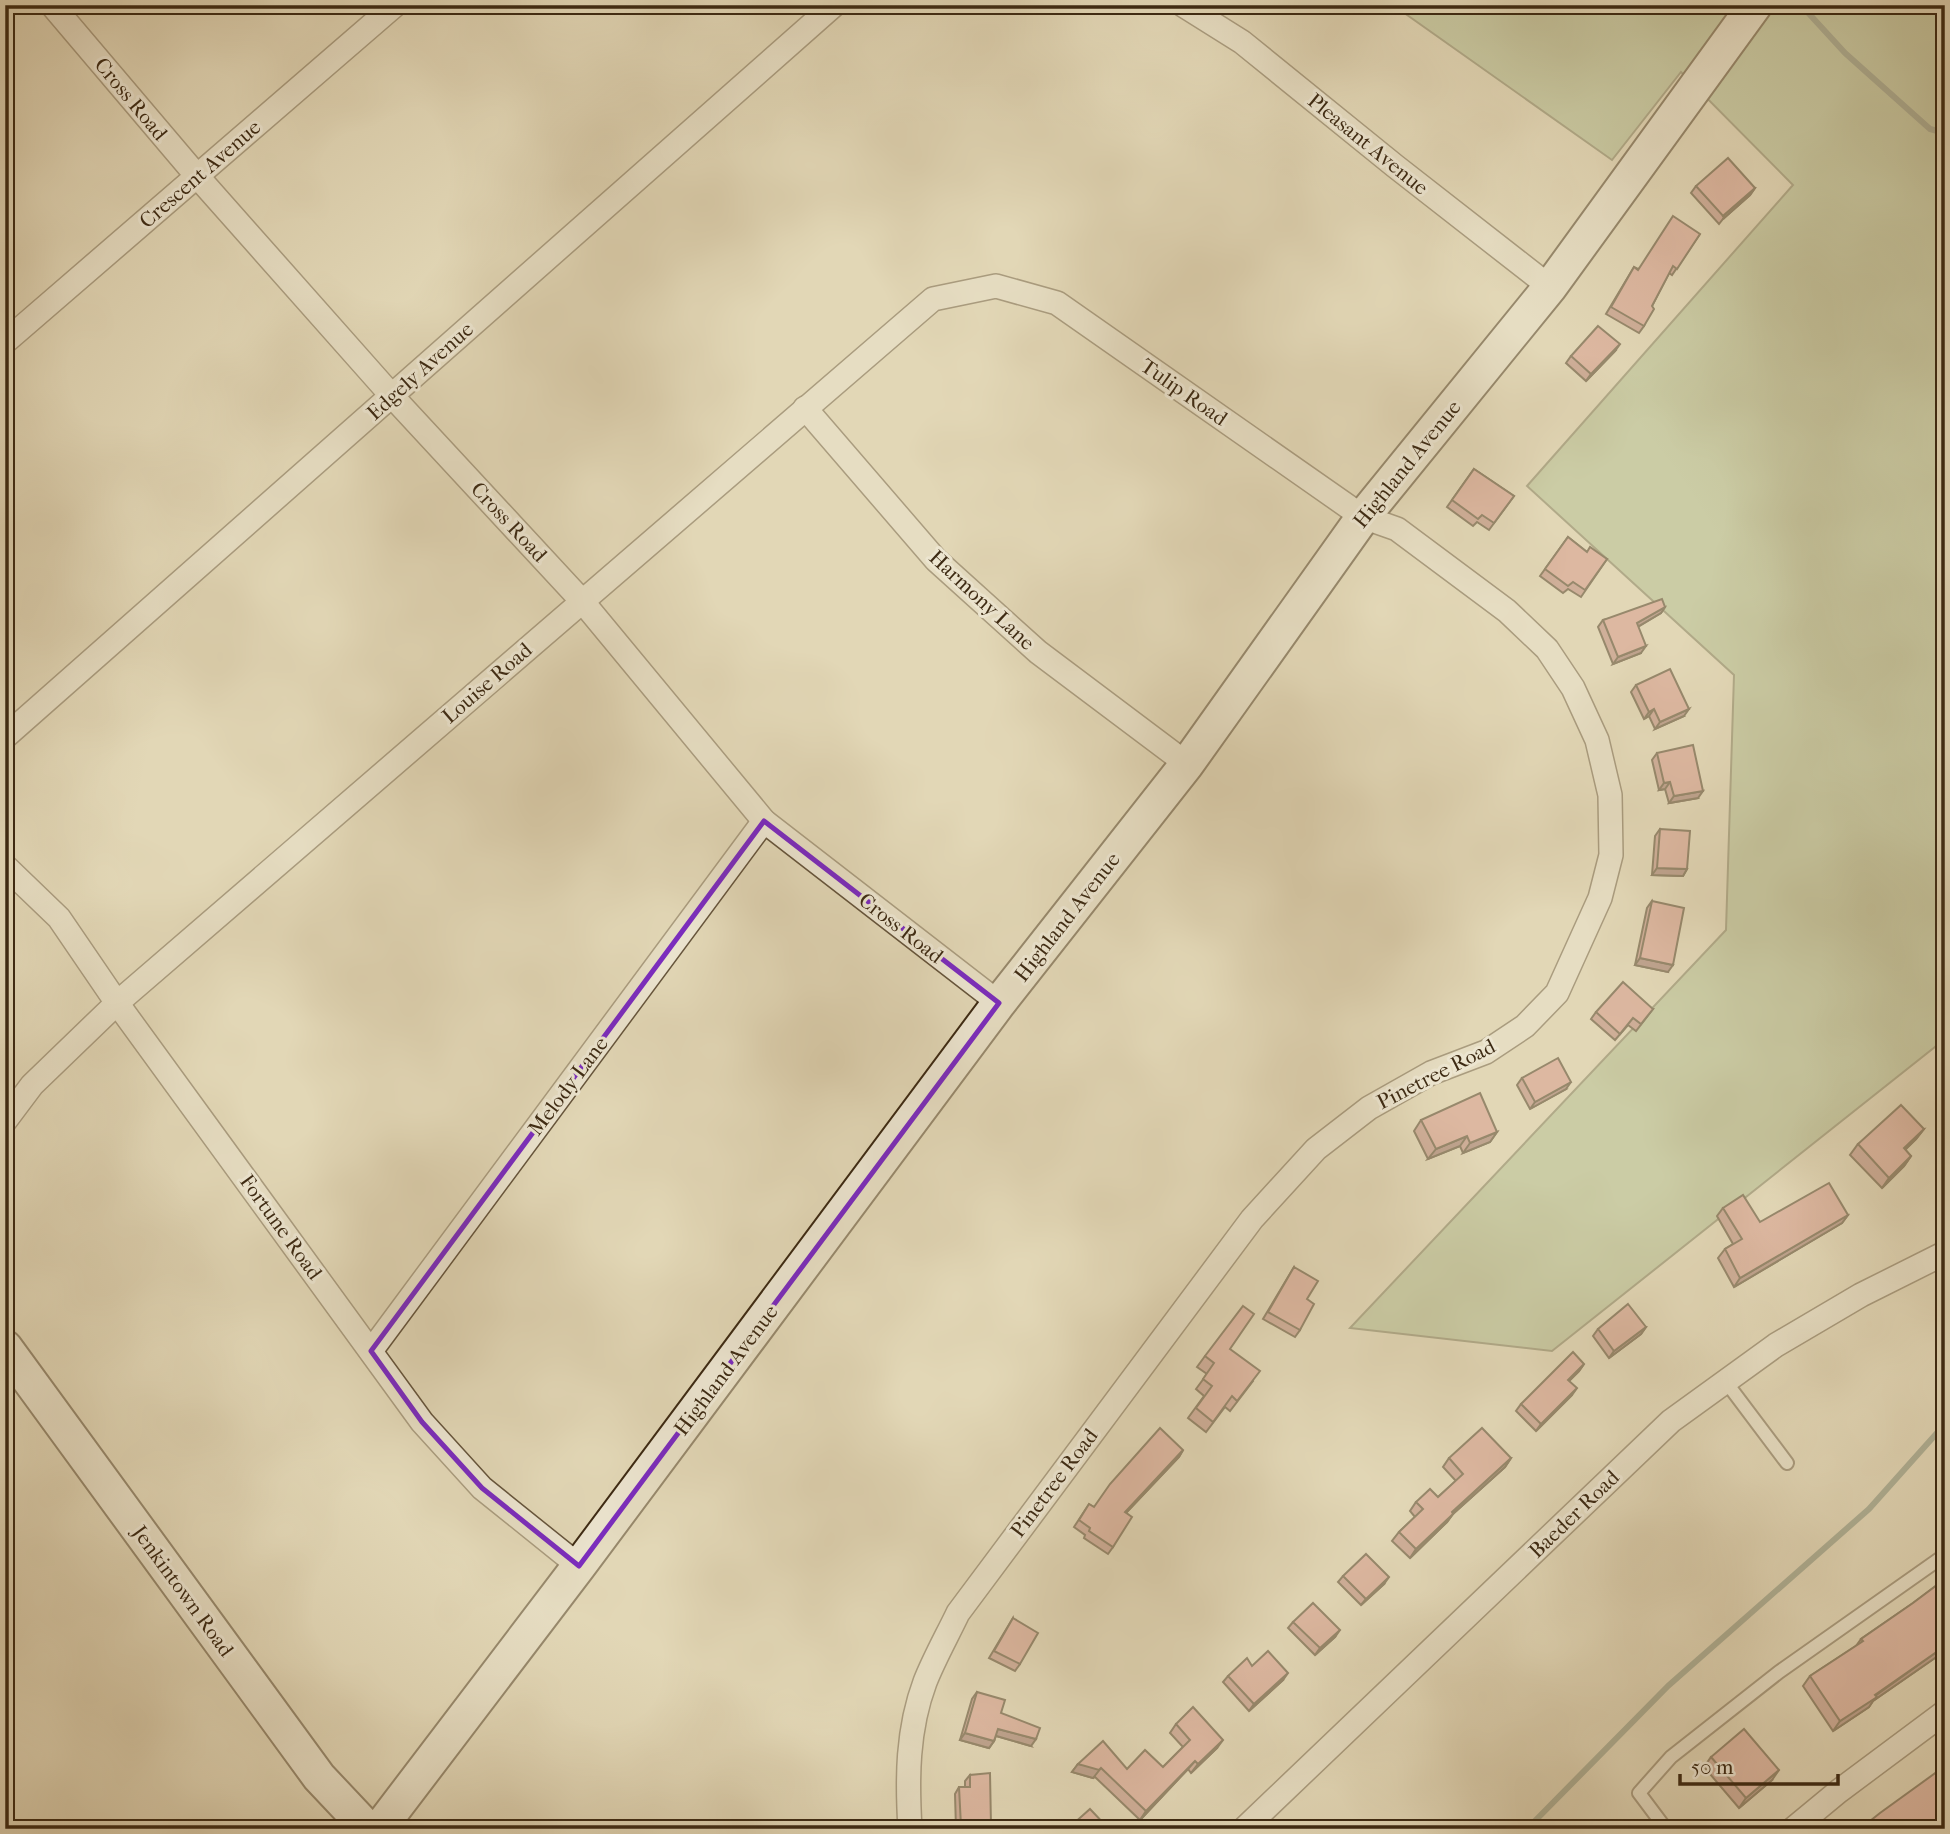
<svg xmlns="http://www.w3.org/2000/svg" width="1950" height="1834" font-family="'IM FELL French Canon',serif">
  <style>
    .green { fill: #b0bf91; stroke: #767452; stroke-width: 2 }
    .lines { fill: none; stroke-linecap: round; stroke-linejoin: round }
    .stream { stroke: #72806e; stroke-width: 6 }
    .lane-casing { stroke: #66553c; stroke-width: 16 }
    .street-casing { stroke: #66553c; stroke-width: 26 }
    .secondary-casing { stroke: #3d2a13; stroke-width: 37 }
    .lane { stroke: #ece5d0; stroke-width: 12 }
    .street { stroke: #ece5d0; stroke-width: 23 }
    .secondary { stroke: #ece5d0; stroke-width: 33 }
    .wall { fill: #b97e75; stroke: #3d2a13; stroke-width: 2 }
    .shaded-wall { fill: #96675f; stroke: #3d2a13; stroke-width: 2 }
    .building { fill: #d79388; stroke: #3d2a13; stroke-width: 2 }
    .marked { fill: none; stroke: #7b2cbf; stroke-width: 5; stroke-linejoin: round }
    .labels { text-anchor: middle; stroke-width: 6; stroke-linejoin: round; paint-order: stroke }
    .street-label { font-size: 21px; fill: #3d2a13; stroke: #ece5d0 }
  </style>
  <rect width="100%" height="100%" fill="#e2d7b6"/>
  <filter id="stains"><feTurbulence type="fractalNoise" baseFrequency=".00286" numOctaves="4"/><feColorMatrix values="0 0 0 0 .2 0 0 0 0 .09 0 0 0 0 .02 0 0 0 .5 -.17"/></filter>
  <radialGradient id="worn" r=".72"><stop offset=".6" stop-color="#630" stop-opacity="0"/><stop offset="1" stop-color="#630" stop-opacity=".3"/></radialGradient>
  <polygon class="green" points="1393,5 1945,5 1945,1042 1940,1043 1552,1351 1350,1328 1726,930 1734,675 1527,486 1793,185 1681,72 1612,160"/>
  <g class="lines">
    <g class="stream">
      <polyline points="1801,5 1845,53 1930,129 1945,133"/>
      <polyline points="1527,1829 1668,1686 1869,1509 1945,1424"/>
    </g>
    <g class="lane-casing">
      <g id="lane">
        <polyline points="1726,1382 1787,1463"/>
        <polyline points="1666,1829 1639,1793 1671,1757 1779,1672 1945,1555"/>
      </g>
    </g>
    <g class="street-casing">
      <g id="street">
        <polyline points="52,5 197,176 392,396 582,601 764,821 999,1003"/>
        <polyline points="1183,5 1242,42 1395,166 1550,287"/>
        <polyline points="5,342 395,5"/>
        <polyline points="805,408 936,560 1038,652 1187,764"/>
        <polyline points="5,737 834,5"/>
        <polyline points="5,866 59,918 117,1003 422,1422 482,1488 579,1566"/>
        <path d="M5,1121L32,1085L117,1003L933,299L996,286L1057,303L1363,517L1397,529L1507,611L1547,649L1573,688L1597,740L1610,795L1611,855L1600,898L1557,993L1525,1026L1486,1052L1431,1073L1369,1108L1316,1149L1252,1219L958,1613C947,1636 934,1659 925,1682C907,1730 907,1779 910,1829"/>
        <polyline points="371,1351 764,821"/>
        <polyline points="1244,1829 1671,1421 1776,1345 1861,1295 1945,1253"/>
        <polyline points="1793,1829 1839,1791 1945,1712"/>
      </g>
    </g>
    <g class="secondary-casing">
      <g id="secondary">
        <polyline points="5,1347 319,1777 368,1829"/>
        <polyline points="379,1829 579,1566 999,1003 1187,764 1363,517 1550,287 1755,5"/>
      </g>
    </g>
    <use href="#lane" class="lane"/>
    <use href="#street" class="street"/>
    <use href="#secondary" class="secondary"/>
  </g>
  <g class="wall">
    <polygon points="1696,186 1755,188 1750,195 1723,219 1719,224 1691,193"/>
    <polygon points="1700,234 1672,275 1669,273 1652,306 1644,326 1639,333 1606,314 1634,267 1638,269"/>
    <polygon points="1615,351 1586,381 1566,363 1571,356"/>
    <polygon points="1474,469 1514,496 1489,530 1477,522 1473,526 1447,507"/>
    <polygon points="1568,537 1587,552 1607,559 1581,597 1568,589 1563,593 1540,576"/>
    <polygon points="1665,607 1661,613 1638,627 1641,653 1613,664 1598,627 1603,620"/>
    <polygon points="1636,685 1684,716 1655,729 1649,716 1644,719 1631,692"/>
    <polygon points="1657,753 1698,798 1669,803 1665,789 1659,790 1652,760"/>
    <polygon points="1660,829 1687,869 1683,876 1652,875 1655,836"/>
    <polygon points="1652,901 1668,972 1635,965 1647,908"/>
    <polygon points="1653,1009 1636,1031 1628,1025 1615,1040 1591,1019 1596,1012"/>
    <polygon points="1522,1078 1566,1089 1530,1109 1517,1085"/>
    <polygon points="1421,1120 1497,1132 1490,1142 1463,1153 1460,1146 1428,1159 1414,1131"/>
    <polygon points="1924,1129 1916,1139 1905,1150 1911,1156 1904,1166 1882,1188 1850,1155 1858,1144"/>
    <polygon points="1723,1208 1760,1222 1848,1215 1842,1223 1734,1287 1718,1258 1725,1249 1733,1244 1717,1216"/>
    <polygon points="1294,1267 1307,1299 1300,1330 1295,1337 1263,1319"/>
    <polygon points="1646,1327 1641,1334 1609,1358 1593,1336 1598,1329"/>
    <polygon points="1230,1349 1253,1381 1230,1411 1225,1407 1206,1432 1188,1418 1204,1396 1196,1389 1207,1374 1197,1367 1205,1356"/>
    <polygon points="1584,1364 1579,1371 1569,1381 1572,1395 1536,1431 1516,1411 1521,1404"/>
    <polygon points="1183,1450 1179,1457 1126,1513 1113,1547 1108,1554 1084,1538 1085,1535 1074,1527 1089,1504 1094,1507"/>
    <polygon points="1449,1458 1511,1458 1505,1467 1453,1514 1447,1522 1410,1558 1392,1541 1399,1532 1415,1517 1410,1511 1416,1502 1438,1497 1456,1481 1443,1467"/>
    <polygon points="1343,1576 1384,1584 1361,1605 1338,1582"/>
    <polygon points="1945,1579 1945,1651 1873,1701 1869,1707 1833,1731 1803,1686 1810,1676 1856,1646 1861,1639 1913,1603"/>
    <polygon points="1013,1618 1020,1664 1015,1671 989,1658"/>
    <polygon points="1293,1622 1335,1637 1315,1655 1288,1628"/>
    <polygon points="1252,1666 1283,1680 1249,1711 1223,1682 1228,1676"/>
    <polygon points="977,1692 1001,1713 1031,1746 996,1736 994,1741 989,1748 960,1740 972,1699"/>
    <polygon points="1176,1724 1217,1748 1191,1773 1188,1769 1140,1820 1095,1777 1093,1778 1072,1772 1078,1764 1127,1769 1163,1767 1183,1747 1170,1733"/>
    <polygon points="1711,1757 1772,1780 1739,1808 1704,1767"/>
    <polygon points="970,1775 991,1826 989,1829 956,1829 955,1794 959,1787 965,1787 965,1781"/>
  </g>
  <g class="shaded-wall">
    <polygon points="1755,188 1750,195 1723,219 1724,217 1723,216"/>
    <polygon points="1620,344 1615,351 1586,381 1591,374"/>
    <polygon points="1665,607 1661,613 1632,630 1637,623"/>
    <polygon points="1646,646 1641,653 1613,664 1618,657"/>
    <polygon points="1654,709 1649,716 1644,719 1649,712"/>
    <polygon points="1689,709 1684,716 1655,729 1660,722"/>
    <polygon points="1670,782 1665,789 1659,790 1664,783"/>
    <polygon points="1703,791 1698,798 1669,803 1674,796"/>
    <polygon points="1657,868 1687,869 1683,876 1652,875"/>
    <polygon points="1640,958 1673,965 1668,972 1635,965"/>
    <polygon points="1571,1082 1566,1089 1530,1109 1535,1102"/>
    <polygon points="1924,1129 1916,1139 1896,1158 1904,1148"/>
    <polygon points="1497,1132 1490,1142 1463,1153 1470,1143"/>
    <polygon points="1467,1136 1460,1146 1428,1159 1436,1149"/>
    <polygon points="1911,1156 1904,1166 1882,1188 1889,1178"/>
    <polygon points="1848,1215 1842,1223 1734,1287 1740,1278"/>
    <polygon points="1646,1327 1641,1334 1609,1358 1614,1351"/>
    <polygon points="1584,1364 1579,1371 1563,1387 1568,1380"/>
    <polygon points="1577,1388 1572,1395 1536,1431 1541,1424"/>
    <polygon points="1183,1450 1179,1457 1120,1519 1125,1512"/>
    <polygon points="1511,1458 1505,1467 1445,1521 1452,1512"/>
    <polygon points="1453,1514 1447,1522 1410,1558 1416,1549"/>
    <polygon points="1389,1577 1384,1584 1361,1605 1366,1599"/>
    <polygon points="1340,1630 1335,1637 1315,1655 1320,1648"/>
    <polygon points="1945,1646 1945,1651 1873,1701 1869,1707 1833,1731 1840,1721"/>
    <polygon points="1288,1673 1283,1680 1249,1711 1254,1704"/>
    <polygon points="998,1729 1036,1739 1031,1746 993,1735"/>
    <polygon points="965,1733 994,1741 989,1748 960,1740"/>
    <polygon points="1223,1740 1217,1748 1191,1773 1198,1764"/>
    <polygon points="1195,1761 1188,1769 1140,1820 1146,1811"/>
    <polygon points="1078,1764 1101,1768 1093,1778 1072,1772"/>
    <polygon points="1779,1770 1772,1780 1739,1808 1746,1798"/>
    <polygon points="961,1826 991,1826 989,1829 959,1829"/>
  </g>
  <g class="building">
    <polygon points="1728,158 1755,188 1724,215 1724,217 1696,186"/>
    <polygon points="1673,216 1700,234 1677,269 1673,266 1652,306 1654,309 1644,326 1611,307 1634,267 1638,270"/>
    <polygon points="1598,326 1620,344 1591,374 1571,356"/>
    <polygon points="1474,469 1514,496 1494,523 1482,515 1478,519 1452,500"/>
    <polygon points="1568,537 1587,552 1590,547 1607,559 1585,590 1573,582 1568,586 1545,569"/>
    <polygon points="1662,599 1665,607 1637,623 1646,646 1618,657 1603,620"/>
    <polygon points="1670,669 1689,709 1660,722 1654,709 1649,712 1636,685"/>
    <polygon points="1693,745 1703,791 1674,796 1670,782 1664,783 1657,753"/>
    <polygon points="1660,829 1690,831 1687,869 1657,868"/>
    <polygon points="1652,901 1684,908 1673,965 1640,958"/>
    <polygon points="1623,982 1653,1009 1641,1024 1633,1018 1620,1034 1596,1012"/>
    <polygon points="1558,1058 1571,1082 1535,1102 1522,1078"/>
    <polygon points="1480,1093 1497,1132 1470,1143 1467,1136 1436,1149 1421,1120"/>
    <polygon points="1901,1105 1924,1129 1904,1148 1911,1156 1889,1178 1858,1144"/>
    <polygon points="1829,1183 1848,1215 1740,1278 1725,1249 1742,1239 1723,1208 1743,1195 1760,1222"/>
    <polygon points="1294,1267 1318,1281 1307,1299 1314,1304 1300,1330 1268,1312"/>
    <polygon points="1628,1304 1646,1327 1614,1351 1598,1329"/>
    <polygon points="1243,1306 1254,1314 1230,1349 1260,1371 1237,1401 1232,1396 1213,1422 1196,1408 1212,1386 1203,1379 1214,1363 1205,1356"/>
    <polygon points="1573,1352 1584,1364 1568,1380 1577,1388 1541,1424 1521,1404"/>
    <polygon points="1160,1428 1183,1450 1125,1512 1132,1517 1113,1547 1089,1531 1090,1528 1079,1520 1089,1504 1094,1507 1110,1484"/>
    <polygon points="1482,1428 1511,1458 1452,1512 1453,1514 1416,1549 1399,1532 1423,1509 1416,1502 1430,1489 1438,1497 1463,1474 1449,1458"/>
    <polygon points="1366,1554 1389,1577 1366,1599 1343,1576"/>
    <polygon points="1945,1579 1945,1646 1875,1695 1877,1697 1840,1721 1810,1676 1863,1641 1861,1639 1913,1603"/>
    <polygon points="1313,1603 1340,1630 1320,1648 1293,1622"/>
    <polygon points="1013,1618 1038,1633 1020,1664 994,1651"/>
    <polygon points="1268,1651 1288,1673 1254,1704 1228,1676 1247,1658 1252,1666"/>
    <polygon points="977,1692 1005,1700 1001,1713 1040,1728 1036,1739 998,1729 994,1741 965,1733"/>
    <polygon points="1193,1707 1223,1740 1198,1764 1195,1761 1146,1811 1101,1768 1099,1770 1078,1764 1103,1741 1127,1769 1145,1750 1163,1767 1190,1740 1176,1724"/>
    <polygon points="1744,1729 1779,1770 1746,1798 1711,1757"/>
    <polygon points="1945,1766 1945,1829 1860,1829 1880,1813"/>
    <polygon points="990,1773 991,1826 961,1826 959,1787 970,1787 970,1775"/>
    <polygon points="1090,1809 1109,1829 1077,1829 1073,1824"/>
  </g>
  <path d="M0 0H1950V1834H0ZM764,821L999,1003L579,1566L482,1488L422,1422L371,1351Z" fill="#e2d7b6" fill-opacity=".55" fill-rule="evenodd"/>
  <path class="marked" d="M764,821L999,1003L579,1566L482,1488L422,1422L371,1351Z"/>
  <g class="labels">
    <g class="street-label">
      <text transform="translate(131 99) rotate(50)" y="7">Cross Road</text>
      <text transform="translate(1368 144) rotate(39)" y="7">Pleasant Avenue</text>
      <text transform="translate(200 174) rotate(-41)" y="7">Crescent Avenue</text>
      <text transform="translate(420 371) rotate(-42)" y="7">Edgely Avenue</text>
      <text transform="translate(1184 392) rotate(35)" y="7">Tulip Road</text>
      <text transform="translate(1407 464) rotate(-51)" y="7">Highland Avenue</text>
      <text transform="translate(509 522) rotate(47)" y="7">Cross Road</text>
      <text transform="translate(982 600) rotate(43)" y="7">Harmony Lane</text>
      <text transform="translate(487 683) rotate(-41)" y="7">Louise Road</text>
      <text transform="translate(1067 917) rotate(-52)" y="7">Highland Avenue</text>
      <text transform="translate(901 928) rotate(38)" y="7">Cross Road</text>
      <text transform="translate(1436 1074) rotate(-27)" y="7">Pinetree Road</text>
      <text transform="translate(568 1086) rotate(-53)" y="7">Melody Lane</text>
      <text transform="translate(281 1227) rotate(54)" y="7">Fortune Road</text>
      <text transform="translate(726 1370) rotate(-53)" y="7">Highland Avenue</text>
      <text transform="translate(1054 1483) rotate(-53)" y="7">Pinetree Road</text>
      <text transform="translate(1574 1514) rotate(-44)" y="7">Baeder Road</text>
      <text transform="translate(183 1591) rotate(54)" y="7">Jenkintown Road</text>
    </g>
  </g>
  <rect width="1950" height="1834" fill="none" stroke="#e2d7b6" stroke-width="28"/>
  <rect x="7" y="7" width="1936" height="1820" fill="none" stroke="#3d2a13" stroke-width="3.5"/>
  <rect x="14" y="14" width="1922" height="1806" fill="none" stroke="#3d2a13" stroke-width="2"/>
  <path d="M1680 1774v10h158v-10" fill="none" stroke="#3d2a13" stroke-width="3.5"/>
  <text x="1691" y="1774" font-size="21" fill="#3d2a13" stroke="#ece5d0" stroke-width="5" paint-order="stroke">50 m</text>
  <rect width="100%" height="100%" filter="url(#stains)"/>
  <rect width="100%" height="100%" fill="url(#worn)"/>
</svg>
